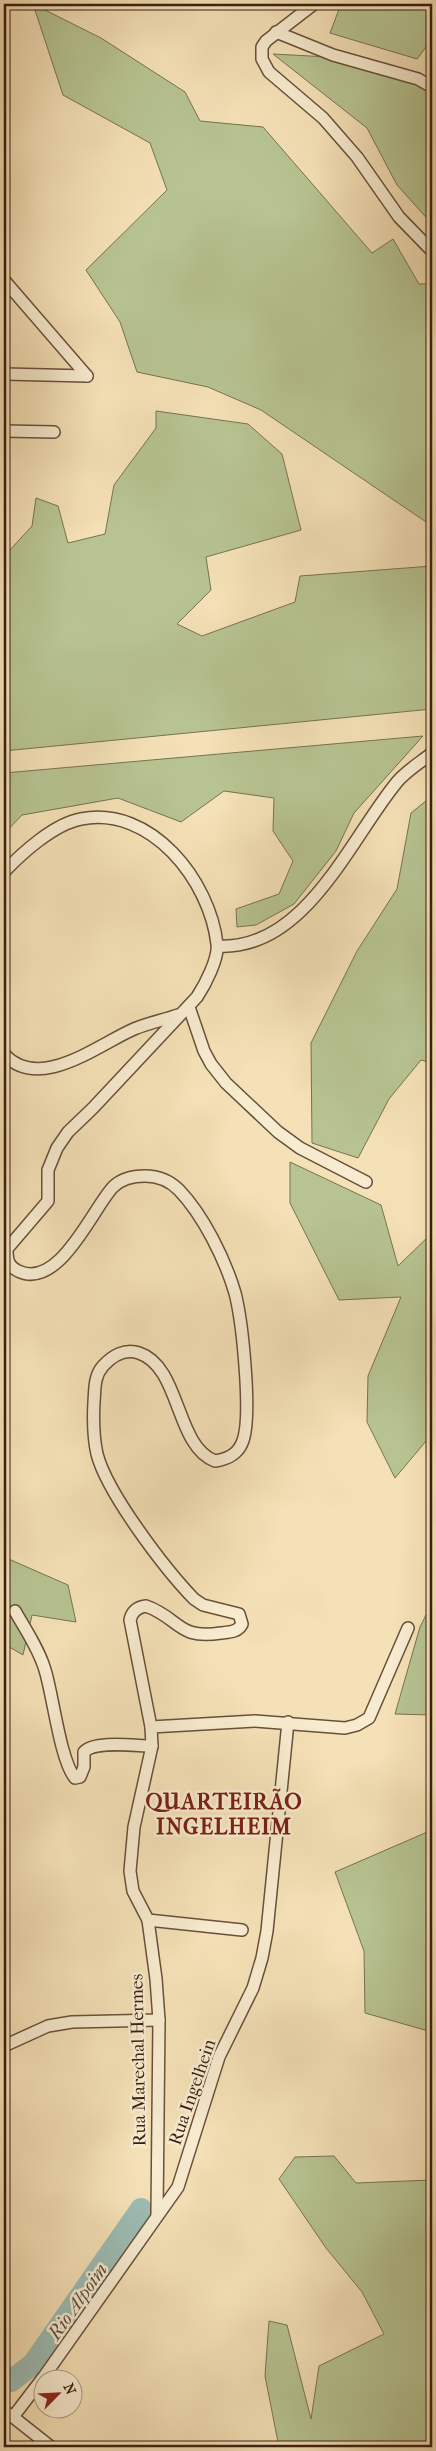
<svg xmlns="http://www.w3.org/2000/svg" width="436" height="2451" font-family="'IM FELL French Canon',serif">
  <style>
    .green { fill: #b7c492; stroke: #787252 }
    .lines { fill: none; stroke-linecap: round; stroke-linejoin: round }
    .river { stroke: #9dbcb5; stroke-width: 22 }
    .minor-casing { stroke: #68503b; stroke-width: 14 }
    .minor { stroke: #f8ecd0; stroke-width: 11 }
    .labels { text-anchor: middle; stroke-width: 5; stroke-linejoin: round; paint-order: stroke }
    .street-label { font-size: 18px; fill: #391f12; stroke: #f8ecd0 }
    .water-label { font-size: 19px; font-style: italic; fill: #574e43; stroke: #f8ecd0 }
    .district-label { font-size: 22px; font-weight: bold; letter-spacing: 1px; fill: #7a1f14; stroke: #f8ecd0 }
  </style>
  <rect width="100%" height="100%" fill="#f5e1b7"/>
  <filter id="stains"><feTurbulence type="fractalNoise" baseFrequency=".004" numOctaves="4"/><feColorMatrix values="0 0 0 0 .2 0 0 0 0 .09 0 0 0 0 .02 0 0 0 .5 -.17"/></filter>
  <radialGradient id="worn" r=".72"><stop offset=".6" stop-color="#630" stop-opacity="0"/><stop offset="1" stop-color="#630" stop-opacity=".3"/></radialGradient>
  <g class="green">
    <polygon points="33,4 101,38 185,92 200,121 263,127 372,253 393,239 419,284 432,284 432,526 261,410 208,387 137,372 120,322 86,270 167,190 150,143 63,95"/>
    <polygon points="341,4 432,4 432,53 429,43 417,59 330,33"/>
    <polygon points="273,54 329,57 432,86 432,224 397,185 367,128"/>
    <polygon points="156,411 248,424 282,454 301,530 206,557 211,590 177,624 202,636 295,602 300,576 432,566 432,709 4,751 4,553 8,552 32,526 36,498 58,506 68,543 105,534 114,485 156,428"/>
    <polygon points="423,736 354,813 336,851 294,904 256,925 237,927 236,909 279,894 293,861 273,831 274,798 224,791 181,822 118,798 22,815 4,834 4,773"/>
    <polygon points="432,796 432,1063 421,1060 389,1099 358,1158 312,1143 311,1043 357,951 397,889 411,813"/>
    <polygon points="290,1162 381,1205 398,1266 432,1233 432,1434 395,1478 367,1422 368,1376 401,1297 339,1300 290,1203"/>
    <polygon points="4,1557 68,1585 76,1622 32,1615 23,1655 4,1644"/>
    <polygon points="432,1603 432,1715 395,1714 420,1627"/>
    <polygon points="432,1830 432,2032 365,2013 364,1951 335,1872"/>
    <polygon points="334,2156 356,2183 432,2180 432,2447 279,2447 265,2376 269,2321 287,2325 311,2419 319,2366 384,2334 362,2292 326,2248 279,2179 295,2157"/>
  </g>
  <g class="lines">
    <polyline class="river" points="4,2382 11,2381 33,2364 141,2209"/>
    <g class="minor-casing">
      <g id="minor">
        <polyline points="314,4 266,41 262,47 262,59 269,72 323,118 357,157 399,217 432,251"/>
        <polyline points="276,32 333,55 418,79 432,87"/>
        <polyline points="4,280 87,376"/>
        <polyline points="4,374 87,376"/>
        <polyline points="4,431 54,432"/>
        <path d="M4,872C22,853 54,824 81,819C151,805 210,881 217,944C219,958 205,985 197,997L93,1108L68,1132L57,1148L48,1170V1201L7,1249C7,1260 8,1266 18,1271C59,1291 93,1208 113,1187C121,1179 134,1176 145,1176C158,1176 170,1181 179,1190C203,1215 225,1259 235,1293C242,1320 253,1419 242,1443C237,1455 227,1459 215,1461C175,1446 181,1367 139,1353C125,1348 112,1356 103,1366C94,1376 95,1389 94,1402C93,1420 93,1436 97,1454C107,1493 165,1569 194,1599L203,1605L239,1614L242,1624C238,1632 230,1632 221,1633C177,1640 180,1618 146,1606C138,1607 132,1611 130,1620L151,1727L152,1746L134,1827L130,1871L133,1891L148,1920L156,1979L159,2020L157,2214"/>
        <path d="M218,946C305,951 350,839 397,782C406,771 421,762 432,753"/>
        <polyline points="189,1007 204,1051 211,1064 226,1083 278,1132 300,1148 366,1182"/>
        <path d="M4,1054C39,1093 99,1044 134,1029C148,1023 164,1020 178,1015"/>
        <path d="M15,1611C25,1629 39,1649 45,1670C53,1695 60,1760 75,1778L80,1777L84,1767V1752C95,1740 136,1746 152,1746"/>
        <polyline points="151,1727 255,1721 345,1728 357,1725 369,1718 408,1628"/>
        <polyline points="148,1920 242,1930"/>
        <polyline points="4,2046 48,2026 72,2022 159,2020"/>
        <polyline points="43,2378 178,2187 219,2057 253,1988 262,1958 267,1931 288,1722"/>
        <polyline points="4,2411 13,2417 42,2379"/>
        <polyline points="13,2417 51,2447"/>
      </g>
    </g>
    <use href="#minor" class="minor"/>
  </g>
  <g class="labels">
    <g class="street-label">
      <text transform="translate(138 2060) rotate(-91)" y="6">Rua Marechal Hermes</text>
      <text transform="translate(192 2092) rotate(-71)" y="6">Rua Ingelhein</text>
    </g>
    <g class="water-label">
      <text transform="translate(77 2301) rotate(-55)" y="7">Rio Alpoim</text>
    </g>
    <g class="district-label">
      <text x="224" y="1809">QUARTEIRÃO<tspan x="224" dy="25">INGELHEIM</tspan></text>
    </g>
  </g>
  <rect width="436" height="2451" fill="none" stroke="#f5e1b7" stroke-width="20"/>
  <rect x="5" y="5" width="426" height="2441" fill="none" stroke="#391f12" stroke-width="2.5"/>
  <rect x="10" y="10" width="416" height="2431" fill="none" stroke="#391f12"/>
  <g transform="translate(58 2394) rotate(66)"><circle r="24" fill="#f8ecd0" stroke="#ac9a84"/>
  <path d="M0-4L9 19L0 12L-9 19Z" fill="#8f2418"/>
  <text y="-8" font-size="14" font-weight="bold" text-anchor="middle" fill="#391f12">N</text>
  </g>
  <rect width="100%" height="100%" filter="url(#stains)"/>
  <rect width="100%" height="100%" fill="url(#worn)"/>
</svg>
